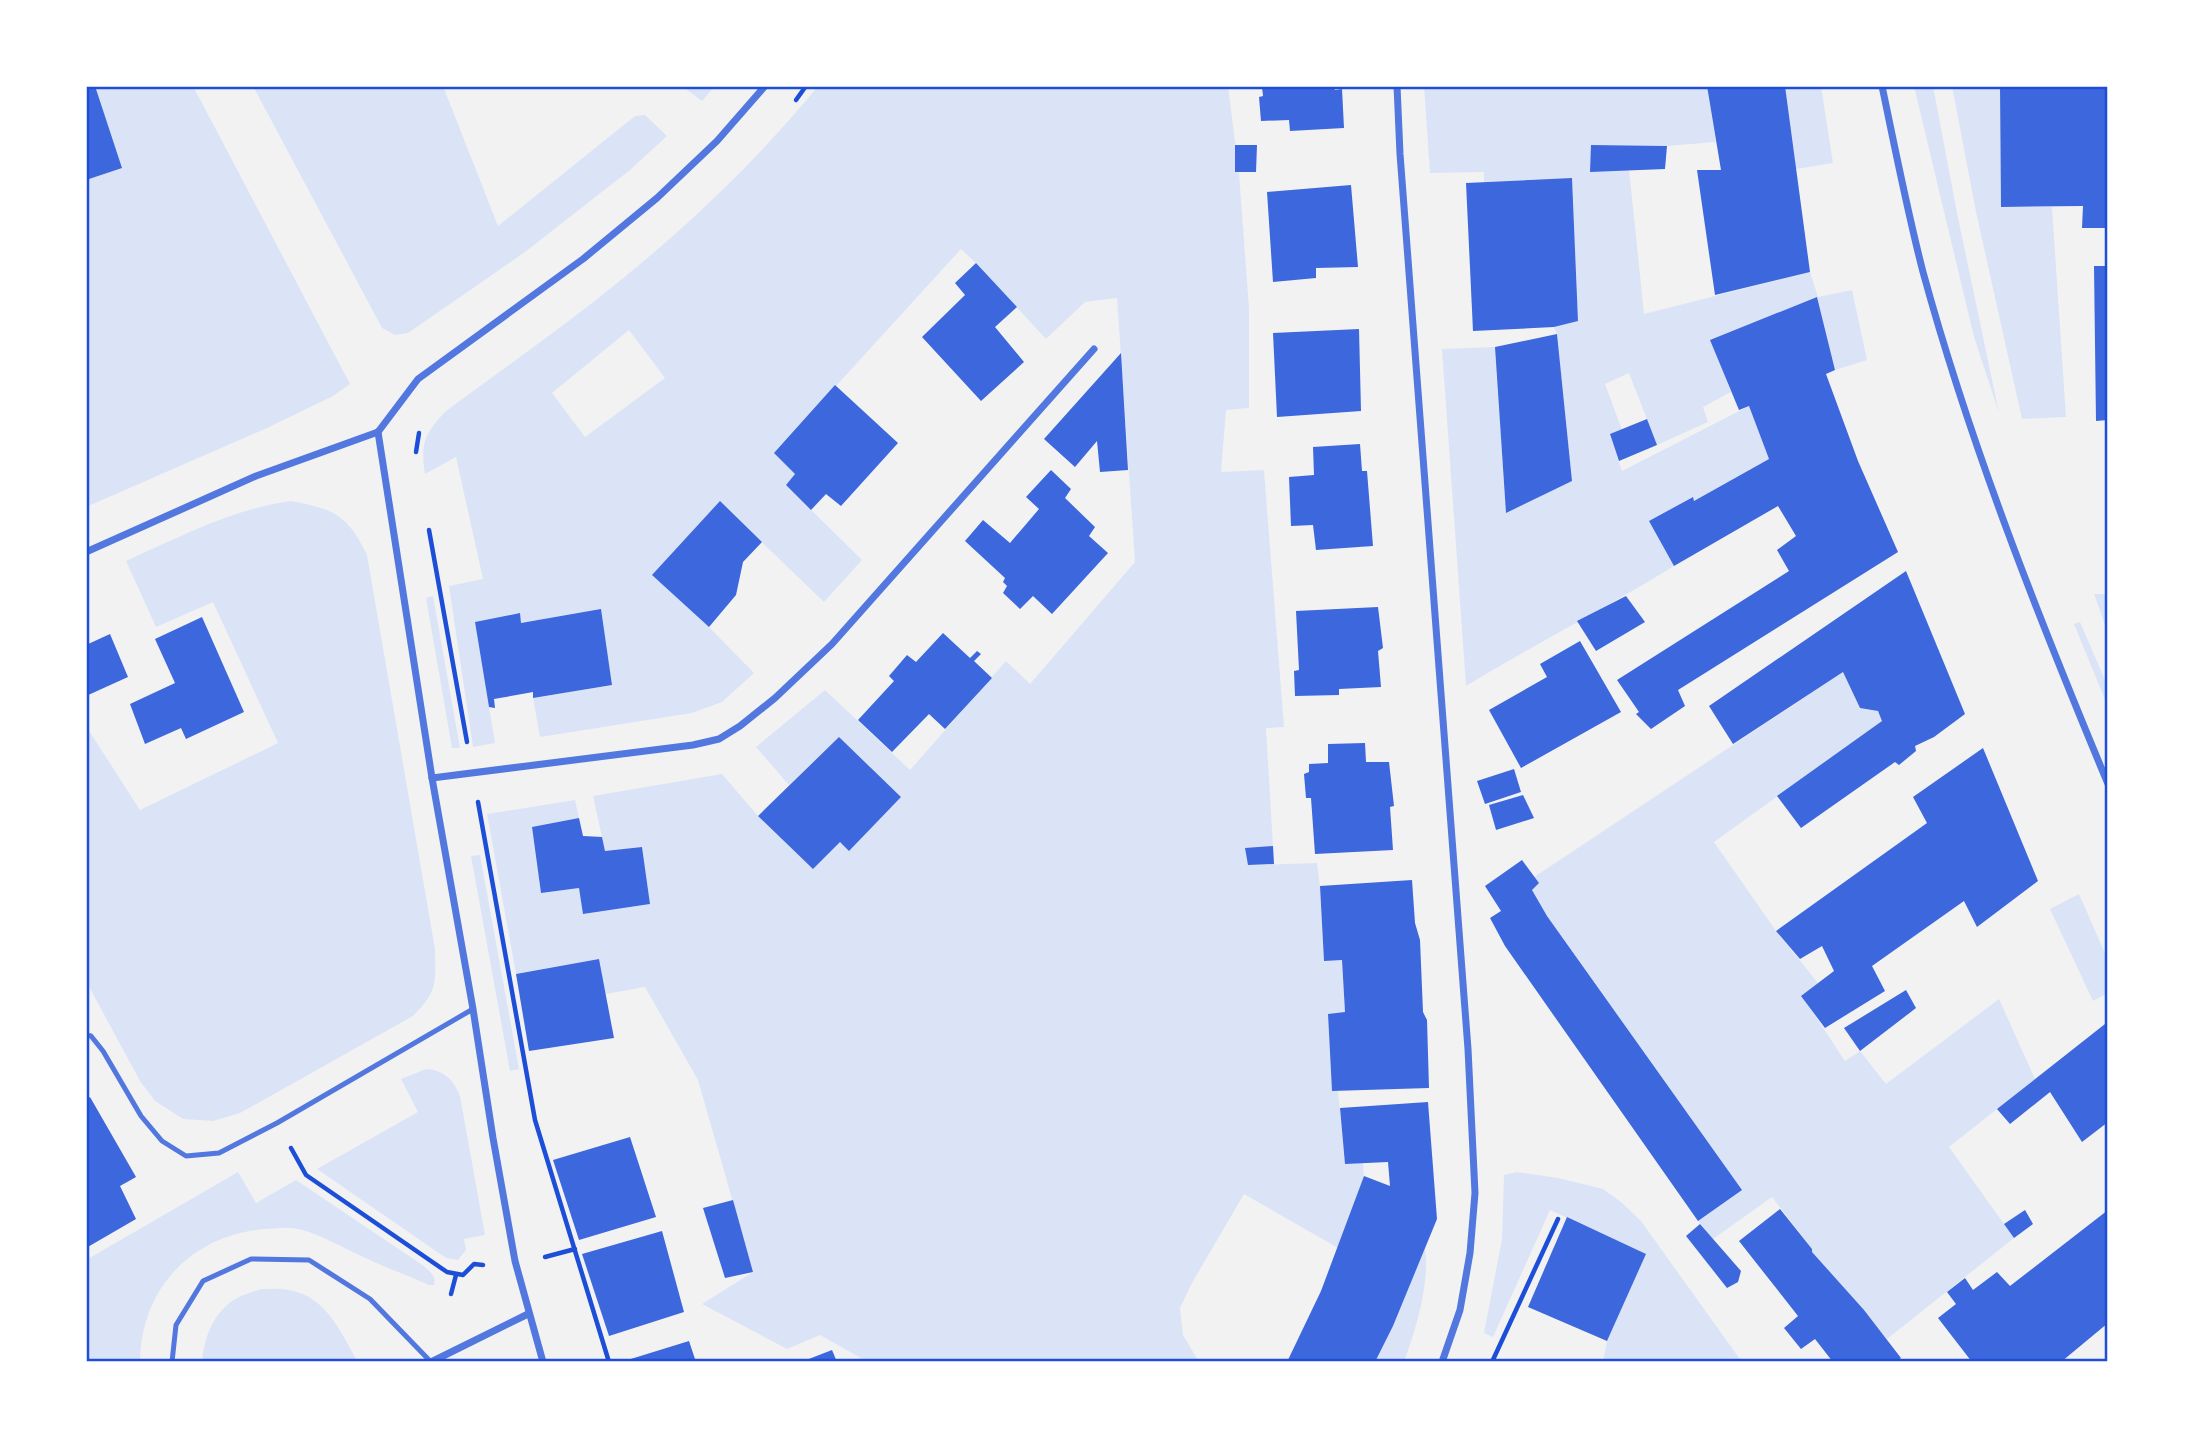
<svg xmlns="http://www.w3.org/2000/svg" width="2194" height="1448" font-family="Quicksand,sans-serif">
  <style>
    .green { fill: #dbe4f7; fill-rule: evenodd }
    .building { fill: #3d67dc }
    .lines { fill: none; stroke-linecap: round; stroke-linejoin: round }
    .path { stroke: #1d4ed8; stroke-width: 4.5 }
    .service { stroke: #5277de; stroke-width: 5 }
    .minor { stroke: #5277de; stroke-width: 7 }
    .neatline { fill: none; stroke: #1d4ed8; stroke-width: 2.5 }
  </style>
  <rect width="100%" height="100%" fill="#f2f2f2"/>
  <g class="green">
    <polygon points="86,86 193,86 350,384 333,396 267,428 86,507"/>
    <polygon points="253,86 443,86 498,226 635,116 645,115 667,136 630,170 525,252 408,333 395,335 382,328"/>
    <polygon points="682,86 715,86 702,101"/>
    <path d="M818,86H1228L1239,173L1249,308V408L1226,410L1221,472L1264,470L1284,727L1266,728L1273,846L1245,849L1249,865L1317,863L1320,886L1324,960H1342L1345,1012L1328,1015L1332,1091H1338L1345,1163H1363L1364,1176L1338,1248L1244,1194L1192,1283L1180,1308L1183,1335L1199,1362H868L820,1335L787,1349L702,1304L753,1272L698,1080L645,987L606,994L598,959L516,974L487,814L575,800L579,818L532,828L541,893L579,888L584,914L650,904L642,847L605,851L593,796L722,774L758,816L840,842L849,850L901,797L839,737L789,785L756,747L825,690L910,770L1006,661L1030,684L1135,562L1117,298L1085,302L1046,339L976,263L961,249L775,453L795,474L786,485L862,560L824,602L720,502L653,575L709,627L754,673L722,702L692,713L540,737L533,698L612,685L601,610L521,623L519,613L475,622L495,743L473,747L449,586L483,579L456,457L425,474C420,443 425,433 446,411C495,375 544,340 592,303C673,240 753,166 818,86ZM629,330L665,378L585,437L552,393Z"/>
    <path d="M1424,86H1707L1716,142L1667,146L1591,145L1629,169L1644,314L1810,272L1818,297L1852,290L1867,360L1835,370L1817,297L1711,340L1731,392L1703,407L1708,422L1657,445L1629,373L1605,384L1622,430L1610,435L1622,471L1749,406L1769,459L1694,501L1692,497L1650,521L1674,566C1606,608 1534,645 1466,686L1442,349L1495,347L1506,512L1572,481L1557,334L1554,327L1578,320L1572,179L1484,182V172L1430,173Z"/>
    <polygon points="1785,86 1821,86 1833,163 1796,169"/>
    <polygon points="1914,86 1933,86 1957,213 1999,413 1974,337"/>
    <polygon points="1952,86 2000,86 2001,207 2052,207 2066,417 2022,419 1976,212"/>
    <path d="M291,501C334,509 348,515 367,555L435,949C435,983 439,990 413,1016L240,1113L213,1121L183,1119L155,1101L140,1081L86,981V726L140,810L278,743L213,602L156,627L126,561C180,537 232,509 291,501Z"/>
    <polygon points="2094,594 2108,594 2108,633"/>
    <polygon points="433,596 460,748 452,748 426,598"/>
    <polygon points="2080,622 2108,687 2108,707 2074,624"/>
    <polygon points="1843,672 1860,708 1878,711 1882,721 1714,842 1776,931 1818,983 1802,996 1845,1061 1860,1051 1886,1084 1999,999 2035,1079 1949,1147 2014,1238 1887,1339 1812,1252 1812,1249 1772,1197 1713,1239 1698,1221 1741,1189 1547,916 1532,890 1539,883 1534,877"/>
    <polygon points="480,855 519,1069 510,1071 471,856"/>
    <polygon points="2079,894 2108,960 2108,993 2093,1001 2050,909"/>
    <path d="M426,1069C444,1070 454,1080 460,1096L485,1235L464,1239L466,1250L458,1260L446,1258L317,1169L418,1112L401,1079Z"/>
    <path d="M238,1172L256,1203L296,1180L421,1264C428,1270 437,1275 434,1285H429C404,1274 379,1265 355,1253C335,1244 313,1230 291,1228C283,1227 273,1229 265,1229C191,1235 141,1289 140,1362H86V1260Z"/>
    <polygon points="1517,1172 1558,1178 1603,1189 1621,1202 1641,1221 1742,1362 1603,1362 1607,1341 1646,1254 1550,1210 1493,1337 1484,1333 1502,1239 1504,1175"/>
    <path d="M1425,1248C1430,1283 1416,1329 1404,1362H1375L1393,1326Z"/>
    <path d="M261,1289C270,1289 280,1288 289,1290C325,1296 340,1330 356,1359L351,1362H202C204,1338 213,1313 235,1299C242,1295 253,1292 261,1289Z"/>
  </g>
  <g class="building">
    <polygon points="86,86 95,86 122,168 86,180"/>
    <polygon points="1268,86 1334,86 1335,90 1342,89 1344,128 1290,131 1289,120 1261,121 1259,97 1263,96 1262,87"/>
    <polygon points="1707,86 1785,86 1810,272 1715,295 1697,170 1721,170"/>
    <polygon points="2000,86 2108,86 2108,228 2082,228 2083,206 2001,207"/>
    <polygon points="1235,145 1257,145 1256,172 1235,172"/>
    <polygon points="1591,145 1667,146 1665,169 1590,172"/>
    <polygon points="1572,178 1578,321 1554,327 1473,331 1466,183"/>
    <polygon points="1351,185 1358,267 1316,268 1316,278 1273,282 1267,192"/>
    <polygon points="976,263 1017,307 995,327 1024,362 981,401 922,337 965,295 955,283"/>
    <polygon points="2094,266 2108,266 2108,420 2096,421"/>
    <polygon points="1817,297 1835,370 1826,374 1858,461 1898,552 1678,690 1685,706 1651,729 1636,714 1639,712 1617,680 1789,571 1777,550 1796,536 1778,506 1674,566 1649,521 1693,497 1694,501 1769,459 1749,406 1739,410 1710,340"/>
    <polygon points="1359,329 1361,411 1277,417 1273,333"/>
    <polygon points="1557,334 1572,481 1506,513 1495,347"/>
    <polygon points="1121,353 1128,470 1100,472 1097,441 1075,467 1044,439"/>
    <polygon points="835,385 898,443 841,506 826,494 811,510 786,485 795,474 774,453"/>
    <polygon points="1647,419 1657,445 1619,461 1610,434"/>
    <polygon points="1360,444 1362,471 1367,471 1373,546 1316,550 1313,525 1291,526 1289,477 1314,475 1313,447"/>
    <polygon points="1051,470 1071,489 1065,498 1095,527 1089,536 1108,553 1052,614 1033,596 1020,609 1003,593 1007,586 1003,582 1005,578 965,541 983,520 1010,543 1039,509 1026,497"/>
    <polygon points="720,501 762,542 743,562 736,595 709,627 652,575"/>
    <polygon points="1906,571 1965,714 1934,737 1915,746 1916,751 1899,765 1895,762 1801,828 1777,796 1882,721 1878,711 1860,708 1843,672 1733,744 1709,706"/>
    <polygon points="1626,596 1645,622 1596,651 1577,621"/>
    <polygon points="1378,607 1383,648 1378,651 1381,687 1339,689 1339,695 1295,696 1294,671 1299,670 1296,611"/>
    <polygon points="601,609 612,685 533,698 533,692 494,699 495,708 489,707 475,622 520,613 521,623"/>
    <polygon points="202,617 244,712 186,739 181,728 145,744 130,704 175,683 155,639"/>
    <polygon points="943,633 970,658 977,651 981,654 974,661 992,678 945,729 929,714 892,752 858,720 894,681 889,676 907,655 916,662"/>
    <polygon points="110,634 128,677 86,696 86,645"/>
    <polygon points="1580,641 1621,712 1521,768 1489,710 1547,677 1540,664"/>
    <polygon points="839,737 901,797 849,851 840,842 813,869 758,816"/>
    <polygon points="1365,743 1366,762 1389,762 1394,806 1390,807 1393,850 1315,854 1311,798 1306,798 1304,774 1309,772 1309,764 1328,763 1328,744"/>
    <polygon points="1983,748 2038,881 1977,927 1964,901 1872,966 1885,991 1825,1028 1801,996 1834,971 1822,946 1800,959 1776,931 1927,823 1913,797"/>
    <polygon points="1514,769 1521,792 1485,804 1477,781"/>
    <polygon points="1523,795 1534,818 1496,830 1489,805"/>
    <polygon points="579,818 583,836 602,837 605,851 642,847 650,904 583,914 579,888 541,893 532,827"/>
    <polygon points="1273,846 1274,864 1248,865 1245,848"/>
    <polygon points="1522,860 1539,883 1532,890 1547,916 1742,1190 1698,1221 1505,946 1490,918 1501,911 1485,886"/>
    <polygon points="1412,880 1415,923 1420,940 1423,1012 1427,1020 1429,1088 1332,1091 1328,1014 1345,1012 1342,960 1324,961 1320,886"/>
    <polygon points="599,959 614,1038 529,1051 516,974"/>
    <polygon points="1906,990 1916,1008 1860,1051 1844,1028"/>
    <polygon points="2105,1024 2108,1031 2108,1122 2082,1142 2050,1092 2010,1124 1997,1109"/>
    <polygon points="90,1097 136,1177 120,1186 136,1219 86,1248 86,1100"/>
    <polygon points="1428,1102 1437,1219 1393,1326 1375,1362 1287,1362 1321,1291 1364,1176 1390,1186 1388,1162 1345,1164 1340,1108"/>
    <polygon points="630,1137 656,1217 579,1240 553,1160"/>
    <polygon points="733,1200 753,1272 725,1278 703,1208"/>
    <polygon points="1780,1209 1812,1249 1812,1252 1864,1310 1901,1358 1895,1362 1833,1362 1815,1339 1801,1349 1784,1328 1798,1316 1739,1241"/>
    <polygon points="2025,1210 2033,1224 2014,1238 2004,1224"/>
    <polygon points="2108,1210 2108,1323 2061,1362 1972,1362 1938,1318 1956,1304 1947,1292 1965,1278 1973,1290 1997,1272 2010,1286"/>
    <polygon points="1567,1217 1646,1254 1607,1341 1528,1307"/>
    <polygon points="1700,1224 1741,1271 1738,1282 1727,1288 1686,1236"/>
    <polygon points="662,1231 684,1312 609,1336 582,1254"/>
    <polygon points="689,1341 696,1362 621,1362"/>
    <polygon points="832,1350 837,1362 801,1362"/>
  </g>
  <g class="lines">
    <g class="path">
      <polyline points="796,100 806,86"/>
      <polyline points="416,452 419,433"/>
      <polyline points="429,530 467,742"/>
      <polyline points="478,802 535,1120 609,1362"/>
      <polyline points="291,1148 306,1175 447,1272 463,1275 474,1264 483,1265"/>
      <polyline points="545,1257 575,1249"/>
      <polyline points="451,1294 456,1275"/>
      <polyline points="1492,1362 1558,1219"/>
    </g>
    <g class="service">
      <polyline points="86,1035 91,1036 103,1051 141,1116 162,1141 186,1156 219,1153 277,1123 473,1009"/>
      <polyline points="172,1362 176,1325 203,1281 251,1259 309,1260 370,1299 431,1362"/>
    </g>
    <g class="minor">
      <polyline points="1397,86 1400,154 1468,1049 1475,1193 1470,1253 1460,1310 1442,1362"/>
      <path d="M1882,86C1895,148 1907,210 1923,272C1971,447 2038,616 2108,784"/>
      <polyline points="378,432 432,778 473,1009 493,1138 515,1261 543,1362"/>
      <polyline points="378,432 418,379 583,259 657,198 717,141 765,86"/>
      <polyline points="86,552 256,476 378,432"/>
      <polyline points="432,778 693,745 719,739 740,726 775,698 832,644 1094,349"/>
      <polyline points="431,1362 528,1314"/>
    </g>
  </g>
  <rect width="2194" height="1448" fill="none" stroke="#ffffff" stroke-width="175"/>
  <rect x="88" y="88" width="2018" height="1272" class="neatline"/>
</svg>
